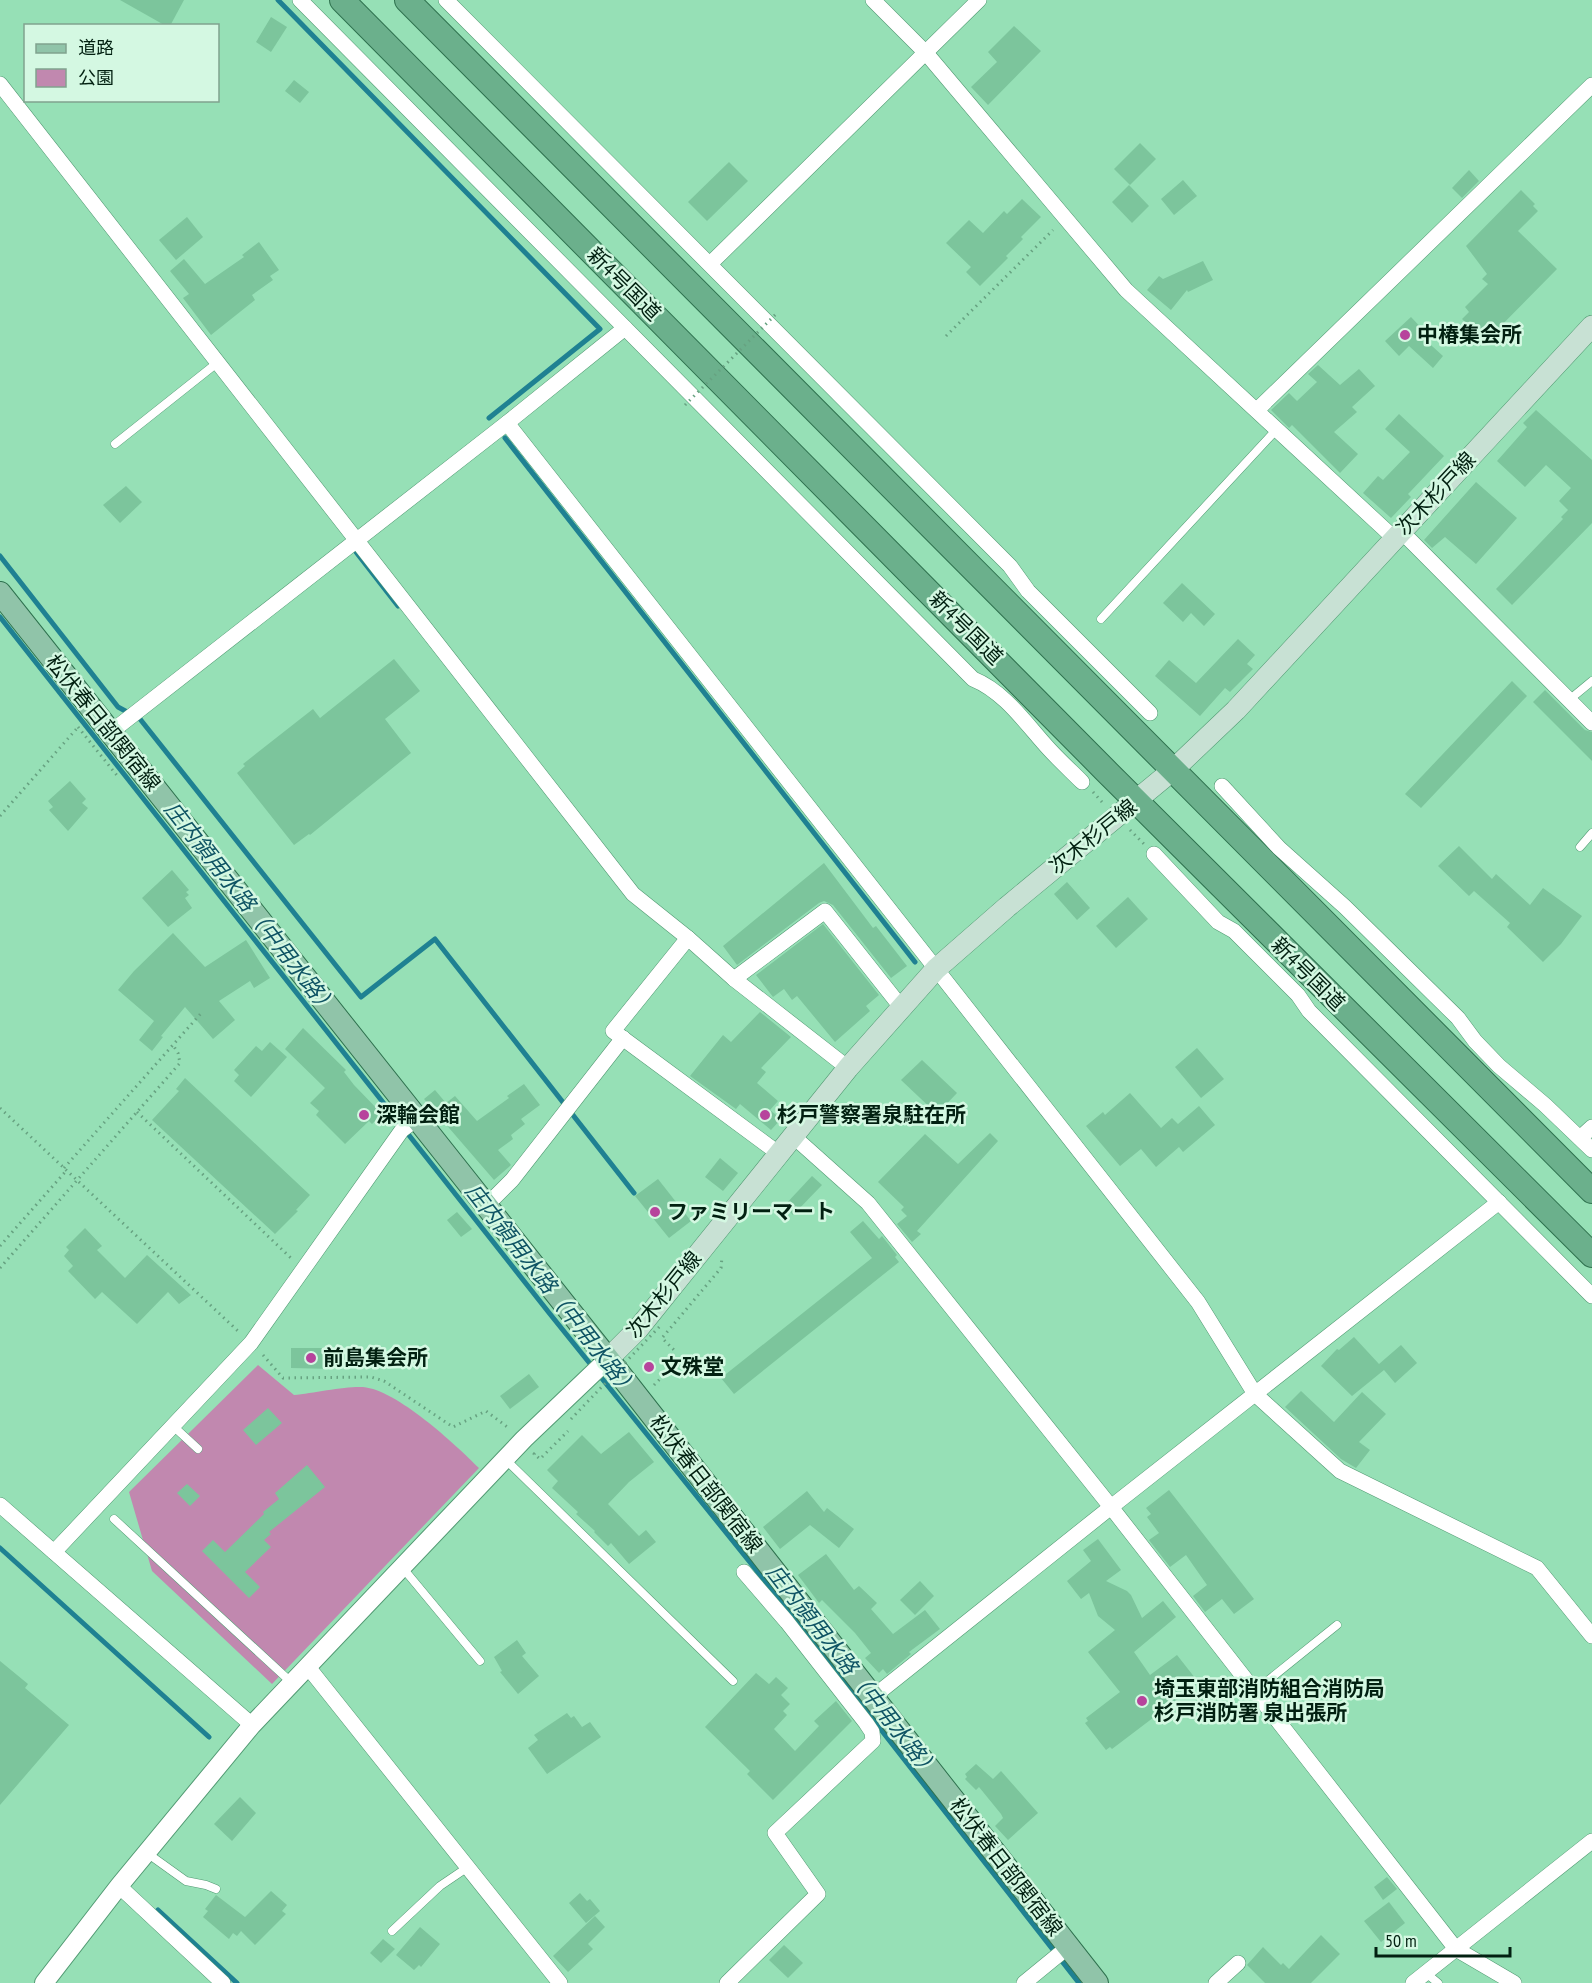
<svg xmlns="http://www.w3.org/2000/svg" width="1592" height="1983" font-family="'PT Sans Narrow','Noto Sans JP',sans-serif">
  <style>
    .green { fill: #c188af }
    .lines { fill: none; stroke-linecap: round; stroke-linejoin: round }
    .stream { stroke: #1f8192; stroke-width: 5 }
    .building { fill: #7cc59c }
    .service-casing { stroke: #529a73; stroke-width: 9 }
    .minor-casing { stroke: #529a73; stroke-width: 16 }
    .tertiary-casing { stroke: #529a73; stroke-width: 20 }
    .secondary-casing { stroke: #529a73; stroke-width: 22 }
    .primary-casing { stroke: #2e714e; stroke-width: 24 }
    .trunk-casing { stroke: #2e714e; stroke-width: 26 }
    .path { stroke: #67a281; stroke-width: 3; stroke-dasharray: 1.5 4.5; stroke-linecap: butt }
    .service { stroke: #fff; stroke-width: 8 }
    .minor { stroke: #fff; stroke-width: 15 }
    .tertiary { stroke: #fff; stroke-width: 18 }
    .secondary { stroke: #c8e1d4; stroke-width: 21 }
    .primary { stroke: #90c4a9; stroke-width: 22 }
    .trunk { stroke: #6bb08c; stroke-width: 24 }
    .path-bridge { stroke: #67a281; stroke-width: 3; stroke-dasharray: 1.5 4.5; stroke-linecap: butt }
    .poi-dot { fill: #b7439c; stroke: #d4f8e2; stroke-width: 2 }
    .labels { text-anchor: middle; stroke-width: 5; stroke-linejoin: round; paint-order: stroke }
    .street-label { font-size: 21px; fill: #022011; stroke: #d4f8e2 }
    .poi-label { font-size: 21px; font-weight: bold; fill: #022011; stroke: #d4f8e2; text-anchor: start }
    .water-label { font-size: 22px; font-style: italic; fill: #0f5464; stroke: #d4f8e2 }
  </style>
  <rect width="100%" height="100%" fill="#96e0b6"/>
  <path class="green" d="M258,1365L294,1395C313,1393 346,1386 363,1387C397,1390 455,1444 479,1468L272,1684L152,1571L129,1492Z"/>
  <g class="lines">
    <g class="stream">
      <polyline points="278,0 600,329 489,418"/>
      <polyline points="505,438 915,962"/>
      <polyline points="356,552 398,606"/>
      <polyline points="0,556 118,707 140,719 361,997 435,939 634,1193"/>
      <polyline points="0,617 550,1314 753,1566 1079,1983"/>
      <polyline points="0,1548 209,1737"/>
      <polyline points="158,1910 237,1983"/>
    </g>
  </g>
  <g class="building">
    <polygon points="120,0 184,0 170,26 166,26"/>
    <polygon points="271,17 287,27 271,52 256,42"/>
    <polygon points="1014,26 1041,51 988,105 971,87 997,62 988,52"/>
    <polygon points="294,80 309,92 300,103 285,91"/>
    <polygon points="1140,143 1156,159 1130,185 1114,169"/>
    <polygon points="729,162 748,181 707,221 688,202"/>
    <polygon points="1469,170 1479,181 1462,198 1452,188"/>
    <polygon points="1183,180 1197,196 1174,215 1161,199"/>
    <polygon points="1129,185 1149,206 1132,223 1112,202"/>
    <polygon points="1521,190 1535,204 1533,206 1538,211 1518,231 1557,269 1485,342 1462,319 1469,312 1465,307 1488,284 1482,279 1487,274 1466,246"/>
    <polygon points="1022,199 1041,217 1021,237 1023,239 1006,256 1008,258 980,286 966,272 971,267 946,243 969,220 983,233 1004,211 1007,214"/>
    <polygon points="187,217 203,237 176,260 159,240"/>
    <polygon points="259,242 279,270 270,276 273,280 252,295 255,300 211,335 183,298 189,294 170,271 184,259 205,284 244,257 242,255"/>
    <polygon points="1203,261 1213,280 1188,292 1187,290 1171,310 1147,290 1159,276 1163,279"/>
    <polygon points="1411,317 1426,333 1422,337 1443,356 1433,368 1409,346 1399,356 1385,341"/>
    <polygon points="1318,365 1340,385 1359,369 1375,386 1352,407 1357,412 1334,432 1358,454 1340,473 1292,425 1289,428 1271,410 1289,393 1297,401 1317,382 1308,374"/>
    <polygon points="1536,410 1592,460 1592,523 1512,605 1496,589 1563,519 1561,517 1568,510 1559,501 1571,488 1546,465 1525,487 1497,461 1527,427 1523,423"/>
    <polygon points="1399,414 1444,456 1410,492 1408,494 1411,497 1391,518 1363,493 1378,476 1383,480 1410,452 1385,429"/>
    <polygon points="1476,482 1517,518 1476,564 1445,537 1432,548 1424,540"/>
    <polygon points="126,486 142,502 120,523 103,505"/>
    <polygon points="1182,583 1215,614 1204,626 1191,613 1183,622 1163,603"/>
    <polygon points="1238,639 1255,655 1247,664 1253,669 1230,692 1225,688 1200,716 1155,676 1169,660 1196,683"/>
    <polygon points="394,659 420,691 385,719 411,753 310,835 309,834 294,845 237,773 245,766 243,764 313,709 320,718"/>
    <polygon points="1512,681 1527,696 1421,808 1405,794"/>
    <polygon points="1545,690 1585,730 1592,732 1592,761 1533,702"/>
    <polygon points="70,781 86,799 82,803 88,808 68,831 49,810 53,807 48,801"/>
    <polygon points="1459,846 1492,879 1496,874 1530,905 1543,888 1582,916 1561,944 1543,962 1507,927 1510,923 1474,891 1469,896 1438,866"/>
    <polygon points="824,863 873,928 876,926 907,966 891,978 833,905 824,901 819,903 737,965 723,946"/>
    <polygon points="172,870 189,890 186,892 189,895 185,898 192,908 168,927 142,898"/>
    <polygon points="1067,882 1090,908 1077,920 1054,894"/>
    <polygon points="1128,897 1148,919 1116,948 1096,926"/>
    <polygon points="823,924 879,995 866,1006 870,1011 835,1042 797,996 792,1000 784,989 773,997 756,975"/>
    <polygon points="173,933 205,967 246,940 270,978 254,988 250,981 219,1001 235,1020 213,1039 185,1007 161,1036 163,1037 152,1051 139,1040 154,1021 118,990 134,971"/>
    <polygon points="760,1012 791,1037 761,1068 766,1072 757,1083 778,1101 770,1110 781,1119 771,1130 740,1104 736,1109 690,1076 723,1035 731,1042"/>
    <polygon points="303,1028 346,1070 344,1072 354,1085 382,1114 372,1124 369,1121 345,1144 316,1115 319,1111 310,1103 325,1088 285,1049"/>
    <polygon points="270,1042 287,1057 251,1097 234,1081 239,1075 234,1070 256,1046 262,1051"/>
    <polygon points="1197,1048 1224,1079 1201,1098 1175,1067"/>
    <polygon points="922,1060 957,1093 937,1114 901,1080"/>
    <polygon points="185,1078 310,1195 296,1210 298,1211 275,1234 152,1120 179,1091 176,1089"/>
    <polygon points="524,1084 540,1105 521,1119 525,1124 511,1135 513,1139 498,1150 511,1165 494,1180 424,1099 435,1090 446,1103 455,1096 477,1121 509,1098 507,1096"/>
    <polygon points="1130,1093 1161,1128 1172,1118 1178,1124 1199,1106 1215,1125 1183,1152 1179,1147 1156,1167 1141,1149 1120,1166 1086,1126 1103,1112 1105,1115"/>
    <polygon points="990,1133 998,1141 917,1231 921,1234 912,1242 897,1224 907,1216 901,1210 904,1207 878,1182 925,1134 958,1164"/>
    <polygon points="720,1158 738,1173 723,1191 705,1177"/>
    <polygon points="812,1176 822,1185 793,1215 784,1206"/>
    <polygon points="658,1179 691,1221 669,1238 635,1196"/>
    <polygon points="457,1212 472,1229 461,1237 447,1220"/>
    <polygon points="863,1221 879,1239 882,1236 897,1255 895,1257 899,1262 734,1394 721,1378 872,1258 850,1232"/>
    <polygon points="85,1228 102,1246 97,1250 125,1278 147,1255 191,1295 179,1304 168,1292 137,1324 102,1292 95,1299 68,1271 73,1266 64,1256 69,1250 66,1247"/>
    <polygon points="1354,1337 1379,1364 1401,1345 1417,1363 1395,1383 1384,1370 1352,1396 1321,1366 1337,1349 1339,1350"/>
    <polygon points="291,1348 324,1348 324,1354 333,1354 333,1369 291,1368"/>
    <polygon points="529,1374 539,1387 510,1409 500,1396"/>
    <polygon points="1301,1391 1334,1422 1362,1392 1386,1414 1359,1442 1370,1450 1356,1468 1341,1459 1285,1407"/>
    <polygon points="268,1408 282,1423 256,1445 243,1430"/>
    <polygon points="629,1432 654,1462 629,1482 608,1504 639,1536 646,1530 656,1542 629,1564 611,1543 608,1546 594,1532 595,1531 576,1514 578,1512 552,1488 558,1481 547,1470 582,1435 601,1454"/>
    <polygon points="307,1465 325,1487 269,1532 271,1534 264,1540 271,1547 245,1572 260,1587 249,1598 202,1551 213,1540 225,1552 264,1514 263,1512 279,1499 275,1493"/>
    <polygon points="187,1484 200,1496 190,1506 177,1493"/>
    <polygon points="1169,1490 1254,1599 1234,1614 1222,1599 1205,1612 1193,1596 1207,1585 1186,1555 1170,1567 1149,1540 1159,1533 1147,1517 1151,1514 1146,1508"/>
    <polygon points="807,1491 824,1512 827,1508 854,1529 839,1548 810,1525 780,1549 763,1527"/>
    <polygon points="1098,1539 1121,1570 1106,1581 1127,1591 1131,1595 1142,1618 1163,1601 1176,1617 1134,1652 1150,1675 1177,1655 1199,1683 1112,1749 1110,1747 1106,1750 1085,1723 1088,1721 1086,1718 1120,1692 1088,1652 1115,1630 1098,1616 1089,1593 1081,1599 1067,1581 1091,1561 1083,1550"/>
    <polygon points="826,1554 854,1590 859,1586 877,1603 871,1609 893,1634 925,1610 940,1629 909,1652 911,1654 887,1674 883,1669 879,1673 865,1658 871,1653 855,1633 822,1600 819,1603 798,1575"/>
    <polygon points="920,1581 934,1596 915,1615 900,1600"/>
    <polygon points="517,1640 526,1653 522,1656 539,1676 518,1694 500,1672 502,1671 494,1657"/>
    <polygon points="0,1661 28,1684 25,1688 69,1725 0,1805"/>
    <polygon points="756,1673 769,1684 776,1677 788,1688 781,1695 790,1704 783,1711 787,1715 774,1729 795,1751 819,1726 814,1721 836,1701 852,1721 773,1800 747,1774 750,1771 705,1727"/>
    <polygon points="567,1713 571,1718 574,1716 582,1727 590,1722 601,1737 547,1774 528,1748 538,1740 534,1735"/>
    <polygon points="976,1764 993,1779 1001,1771 1038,1813 1008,1840 995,1826 1003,1818 1001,1814 979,1787 976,1790 965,1779 967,1777 965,1774"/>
    <polygon points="240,1797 256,1813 232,1841 214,1824"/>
    <polygon points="1387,1877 1397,1889 1383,1900 1374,1887"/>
    <polygon points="271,1891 287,1905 282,1911 286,1914 255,1945 241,1931 237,1936 233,1933 229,1939 203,1917 208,1911 205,1909 216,1895 245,1917"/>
    <polygon points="580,1893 587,1901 590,1899 600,1911 586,1923 569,1903"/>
    <polygon points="1389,1902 1405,1923 1381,1942 1364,1921"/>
    <polygon points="595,1916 605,1927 588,1944 593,1949 568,1972 553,1956"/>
    <polygon points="420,1927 440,1944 421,1967 419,1965 414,1970 396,1955"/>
    <polygon points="1321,1935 1340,1954 1311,1983 1265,1983 1247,1965 1263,1947 1281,1965 1283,1963 1289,1969"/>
    <polygon points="383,1939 395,1949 381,1963 370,1953"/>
    <polygon points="784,1945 803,1963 788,1978 769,1960"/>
  </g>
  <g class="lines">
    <g class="service-casing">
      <g id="service">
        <polyline points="115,444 217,363"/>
        <polyline points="1101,619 1277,429"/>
        <polyline points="1569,700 1592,681"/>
        <polyline points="1580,847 1592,833"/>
        <polyline points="172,1425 198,1449"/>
        <polyline points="505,1459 733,1681"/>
        <polyline points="114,1519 292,1683"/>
        <polyline points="402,1567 480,1661"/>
        <polyline points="1255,1691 1337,1625"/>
        <polyline points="147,1853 186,1881 206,1885 216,1889"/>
        <polyline points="392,1931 440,1886 468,1867"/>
        <polyline points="1426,1973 1438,1983"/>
      </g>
    </g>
    <g class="minor-casing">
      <g id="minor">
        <path d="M300,0L973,679C1005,692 1026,724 1049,749C1059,760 1071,771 1082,782"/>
        <polyline points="446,0 1010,566 1028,591 1150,713"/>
        <polyline points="873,0 926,53 1126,290 1394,538"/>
        <polyline points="0,84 633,894 688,938"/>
        <polyline points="710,264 979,0"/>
        <polyline points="1257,410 1592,85"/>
        <polyline points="507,423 1198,1302 1255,1394 1340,1471 1537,1568 1592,1636"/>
        <polyline points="1401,531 1592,723"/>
        <polyline points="111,732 507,423 625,328"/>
        <polyline points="1222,786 1279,848 1345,907 1458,1018 1475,1041 1499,1066 1545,1105 1592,1150"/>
        <polyline points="1154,854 1218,922 1234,931 1298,995 1309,1011 1592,1296"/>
        <polyline points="734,979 825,911 901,1007"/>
        <polyline points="793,1136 868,1203 1111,1507 873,1697"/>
        <polyline points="1580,1138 1592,1127"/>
        <polyline points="778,1153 613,1031 688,938 734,979 848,1068"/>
        <polyline points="1499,1202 1111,1507 1456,1949 1514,1983"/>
        <polyline points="486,1206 512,1180 623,1038"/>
        <polyline points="0,1505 252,1725"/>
        <polyline points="54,1552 251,1343 402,1130 417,1119"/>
        <polyline points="308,1667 560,1983"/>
        <polyline points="119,1886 223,1983"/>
        <polyline points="727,1983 818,1894 775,1833 873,1741 872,1732 866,1723 787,1622 744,1572"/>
        <polyline points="1024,1983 1068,1947"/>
        <polyline points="1216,1983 1238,1963"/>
        <polyline points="1413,1983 1592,1841"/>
      </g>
    </g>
    <g class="tertiary-casing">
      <polyline id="tertiary" points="44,1983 119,1886 252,1725 524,1439 608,1359"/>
    </g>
    <g class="secondary-casing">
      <polyline id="secondary" points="608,1359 638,1329 848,1068 936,969 1007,907 1173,770 1236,710 1592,326"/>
    </g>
    <g class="primary-casing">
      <polyline id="primary" points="0,593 608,1359 1097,1983"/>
    </g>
    <g class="trunk-casing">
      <g id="trunk">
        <polyline points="342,0 1105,770 1592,1255"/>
        <polyline points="407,0 1592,1191"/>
      </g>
    </g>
    <g class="path">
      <polyline points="946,336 1053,230"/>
      <polyline points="78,727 119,778"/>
      <polyline points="1093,792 1102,802"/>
      <polyline points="0,816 79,726"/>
      <polyline points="1130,830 1144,844"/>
      <polyline points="0,1108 239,1332"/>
      <polyline points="137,1112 292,1259"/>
      <polyline points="64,1168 203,1011"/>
      <polyline points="0,1246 66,1171"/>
      <polyline points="0,1268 180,1063 178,1053 173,1045"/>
      <polyline points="263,1355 283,1378 371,1377 384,1381 453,1427 486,1411 510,1429"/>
      <polyline points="654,1385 668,1371 674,1350 662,1338 721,1268 722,1257"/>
      <polyline points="535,1453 534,1454 540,1459 568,1431"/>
    </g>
    <use href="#service" class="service"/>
    <use href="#minor" class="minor"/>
    <use href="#tertiary" class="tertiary"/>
    <use href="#secondary" class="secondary"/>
    <use href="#primary" class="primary"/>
    <use href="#trunk" class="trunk"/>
    <g class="path-bridge">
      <polyline points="685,405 777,313"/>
      <polyline points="571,1419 662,1324"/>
    </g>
  </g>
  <g class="poi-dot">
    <circle cx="1405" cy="335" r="6"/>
    <circle cx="364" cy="1115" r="6"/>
    <circle cx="765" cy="1115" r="6"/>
    <circle cx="655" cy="1212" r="6"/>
    <circle cx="311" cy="1358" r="6"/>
    <circle cx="649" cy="1367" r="6"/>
    <circle cx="1142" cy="1701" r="6"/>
  </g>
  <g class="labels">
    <g class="street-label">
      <text transform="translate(624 284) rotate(45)" y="7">新4号国道</text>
      <text transform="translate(1436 494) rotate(-47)" y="7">次木杉戸線</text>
      <text transform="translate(966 628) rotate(45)" y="7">新4号国道</text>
      <text transform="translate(103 723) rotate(51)" y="7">松伏春日部関宿線</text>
      <text transform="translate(1093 837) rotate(-39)" y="7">次木杉戸線</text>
      <text transform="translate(1308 974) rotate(45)" y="7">新4号国道</text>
      <text transform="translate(664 1295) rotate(-51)" y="7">次木杉戸線</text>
      <text transform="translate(706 1484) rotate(52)" y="7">松伏春日部関宿線</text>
      <text transform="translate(1006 1867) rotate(52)" y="7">松伏春日部関宿線</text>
    </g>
    <g class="poi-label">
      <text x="1417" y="342">中椿集会所</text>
      <text x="376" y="1122">深輪会館</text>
      <text x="777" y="1122">杉戸警察署泉駐在所</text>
      <text x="667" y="1219">ファミリーマート</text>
      <text x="323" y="1365">前島集会所</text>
      <text x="661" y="1374">文殊堂</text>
      <text x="1154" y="1696">埼玉東部消防組合消防局<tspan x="1154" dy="24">杉戸消防署 泉出張所</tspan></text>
    </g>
    <g class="water-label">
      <text transform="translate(251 908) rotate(52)" y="8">庄内領用水路（中用水路）</text>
      <text transform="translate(552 1290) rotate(52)" y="8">庄内領用水路（中用水路）</text>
      <text transform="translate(853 1671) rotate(52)" y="8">庄内領用水路（中用水路）</text>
    </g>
  </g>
  <rect x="24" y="24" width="195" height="78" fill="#d4f8e2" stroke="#80a28e" stroke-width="1.5"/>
  <rect x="36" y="44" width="30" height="9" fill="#90c4a9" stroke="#80a28e" stroke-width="1.5"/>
  <text x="78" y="54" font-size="18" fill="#022011">道路</text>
  <rect x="36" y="69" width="30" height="18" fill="#c188af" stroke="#80a28e" stroke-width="1.5"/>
  <text x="78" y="84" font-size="18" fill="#022011">公園</text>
  <path d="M1376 1947v9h134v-9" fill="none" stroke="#022011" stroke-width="3"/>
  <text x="1385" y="1947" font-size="18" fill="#022011" stroke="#d4f8e2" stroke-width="4.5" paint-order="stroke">50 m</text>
</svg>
